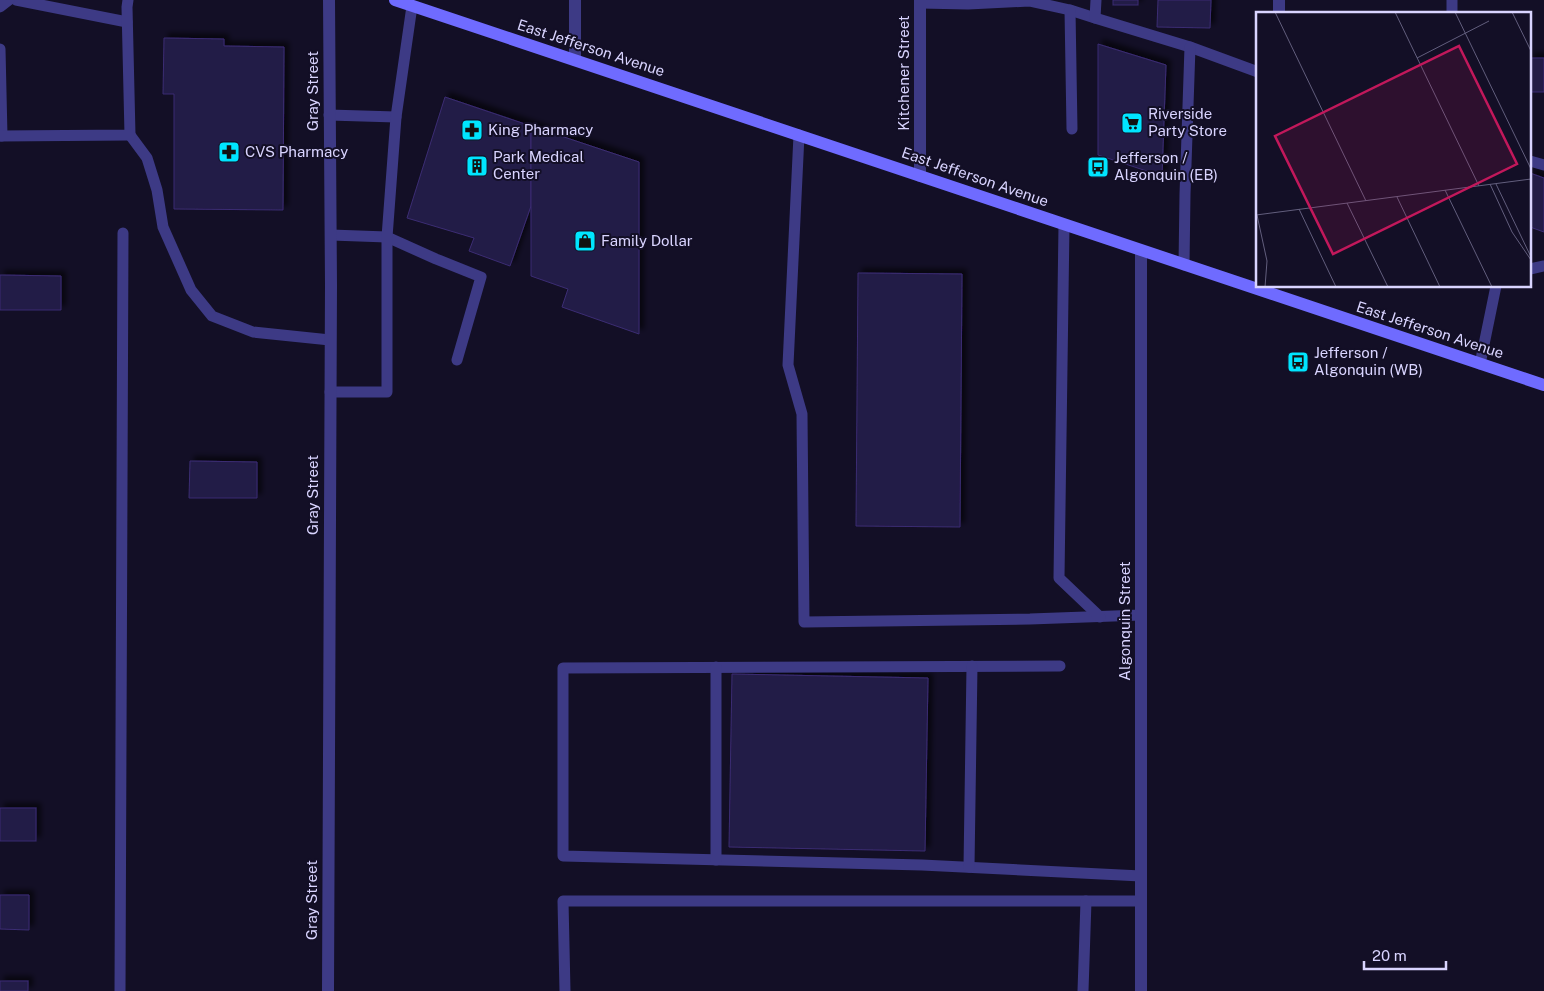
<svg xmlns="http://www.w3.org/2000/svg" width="1544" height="991" font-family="'Public Sans',sans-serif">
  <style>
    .building { fill: #241b47; stroke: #3b2d73; filter: url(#shadow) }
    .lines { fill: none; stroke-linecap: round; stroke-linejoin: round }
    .service { stroke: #3d3a85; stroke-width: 11 }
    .minor { stroke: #3d3a85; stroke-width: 12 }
    .secondary { stroke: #6f6bff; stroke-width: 12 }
    .labels { text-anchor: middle; stroke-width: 4; stroke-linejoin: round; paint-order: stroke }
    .street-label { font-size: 15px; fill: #d9d4ff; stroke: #130f26 }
    .poi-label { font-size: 15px; fill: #d9d4ff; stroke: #130f26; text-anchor: start }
    .inset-road { fill: none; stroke: #625e7d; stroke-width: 1 }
    .view { fill: #c2185b; fill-opacity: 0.15; stroke: #c2185b; stroke-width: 2.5 }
    .inset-edge { fill: none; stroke: #d9d4ff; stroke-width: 2.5 }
  </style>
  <defs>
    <filter id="shadow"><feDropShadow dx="4.5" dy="-4.5" stdDeviation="2.5" flood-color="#0009"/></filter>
  </defs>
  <rect width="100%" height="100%" fill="#130f26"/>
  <g class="building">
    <rect x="1113" y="0" width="25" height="5"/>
    <polygon points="1158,0 1211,0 1210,28 1157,27"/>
    <polygon points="164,38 224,39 224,46 284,47 283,210 174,209 174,94 163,94"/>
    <polygon points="1098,44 1166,65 1162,176 1098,155"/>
    <rect x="1530" y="58" width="14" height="34"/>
    <polygon points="445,97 531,126 531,206 510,266 469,251 474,238 407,218"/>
    <polygon points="531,126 639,162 639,334 562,307 568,289 531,276"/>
    <polygon points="1530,173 1544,178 1544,232 1530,227"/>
    <polygon points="858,273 962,274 960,527 856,526"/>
    <polygon points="0,275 61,276 61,310 0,310"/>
    <polygon points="190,461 257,462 257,498 189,498"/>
    <polygon points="732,674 928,678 925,851 729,847"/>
    <rect x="0" y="808" width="36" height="33"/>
    <polygon points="0,895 29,895 29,930 0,929"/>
    <rect x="0" y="981" width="28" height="10"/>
  </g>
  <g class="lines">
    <g class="service">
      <polyline points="16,0 127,22"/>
      <polyline points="920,3 968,4 1029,1 1070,10 1095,18 1190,47 1258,72"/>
      <polyline points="0,7 9,0"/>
      <polyline points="1070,10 1072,129"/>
      <polyline points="1452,14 1452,0"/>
      <polyline points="1095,18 1096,0"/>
      <polyline points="0,49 2,136"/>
      <polyline points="329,115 396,117"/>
      <polyline points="130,135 147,158 157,190 163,227 191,290 212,316 253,332 330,340"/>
      <polyline points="799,135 788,365 802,414 804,622 1030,619 1141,615"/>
      <polyline points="0,136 130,135 127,7 128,0"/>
      <polyline points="1530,161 1544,165"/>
      <polyline points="1064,225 1059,578 1100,617"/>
      <polyline points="331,235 387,237 436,259 481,277 457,360"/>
      <polyline points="1184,265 1185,194 1190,47"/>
      <polyline points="1530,269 1544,266"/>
      <polyline points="1480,364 1496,286"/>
      <polyline points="330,392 387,392 387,237 396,117 412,6"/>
      <polyline points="1060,666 563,668 563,856 922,865 1141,876"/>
      <polyline points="716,667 716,860"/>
      <polyline points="969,867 972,666"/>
      <polyline points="120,991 123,233"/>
      <polyline points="565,991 563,901 1141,901"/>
      <polyline points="1083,991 1086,901"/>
    </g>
    <g class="minor">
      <polyline points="575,0 575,60"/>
      <polyline points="1279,14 1279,0"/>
      <polyline points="920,176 920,0"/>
      <polyline points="1141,251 1141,991"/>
      <polyline points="328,991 331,285 329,0"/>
    </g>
    <polyline class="secondary" points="395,0 1544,385"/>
  </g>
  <defs>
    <g id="supermarket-square" transform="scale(1.125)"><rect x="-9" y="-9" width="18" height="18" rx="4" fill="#00e5ff" stroke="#130f26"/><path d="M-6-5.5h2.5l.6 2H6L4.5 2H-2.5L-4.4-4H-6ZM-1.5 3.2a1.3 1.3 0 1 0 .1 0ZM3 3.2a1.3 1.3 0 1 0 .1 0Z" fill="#111"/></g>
    <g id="pharmacy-square" transform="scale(1.125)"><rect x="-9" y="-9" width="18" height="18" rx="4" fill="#00e5ff" stroke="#130f26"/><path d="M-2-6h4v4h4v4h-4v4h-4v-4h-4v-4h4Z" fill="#111"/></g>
    <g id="building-square" transform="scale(1.125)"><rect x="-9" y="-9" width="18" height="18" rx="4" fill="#00e5ff" stroke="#130f26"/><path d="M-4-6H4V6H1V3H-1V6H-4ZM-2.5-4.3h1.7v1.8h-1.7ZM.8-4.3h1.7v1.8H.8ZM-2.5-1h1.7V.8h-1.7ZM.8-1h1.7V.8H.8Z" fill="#111"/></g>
    <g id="bus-square" transform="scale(1.125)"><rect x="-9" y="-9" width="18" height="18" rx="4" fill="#00e5ff" stroke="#130f26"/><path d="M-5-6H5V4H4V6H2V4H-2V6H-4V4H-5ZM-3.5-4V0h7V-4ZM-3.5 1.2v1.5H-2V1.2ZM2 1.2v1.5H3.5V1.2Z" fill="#111"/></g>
    <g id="shop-square" transform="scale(1.125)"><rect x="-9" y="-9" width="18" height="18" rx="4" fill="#00e5ff" stroke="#130f26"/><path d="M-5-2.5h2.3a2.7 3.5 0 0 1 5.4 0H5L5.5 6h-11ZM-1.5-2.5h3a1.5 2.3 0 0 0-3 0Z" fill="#111"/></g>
  </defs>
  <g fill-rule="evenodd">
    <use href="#supermarket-square" x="1132" y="123"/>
    <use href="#pharmacy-square" x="472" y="130"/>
    <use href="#pharmacy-square" x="229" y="152"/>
    <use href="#building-square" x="477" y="166"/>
    <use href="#bus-square" x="1098" y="167"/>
    <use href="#shop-square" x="585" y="241"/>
    <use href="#bus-square" x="1298" y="362"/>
  </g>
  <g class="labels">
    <g class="street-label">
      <text transform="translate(591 48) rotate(18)" y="5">East Jefferson Avenue</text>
      <text transform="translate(904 73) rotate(-90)" y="5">Kitchener Street</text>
      <text transform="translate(313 91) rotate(-90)" y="5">Gray Street</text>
      <text transform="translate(975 177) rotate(19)" y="5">East Jefferson Avenue</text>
      <text transform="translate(1430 330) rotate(18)" y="5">East Jefferson Avenue</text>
      <text transform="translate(313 495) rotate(-90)" y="5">Gray Street</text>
      <text transform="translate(1125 621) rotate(-90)" y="5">Algonquin Street</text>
      <text transform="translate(312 900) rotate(-90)" y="5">Gray Street</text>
    </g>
    <g class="poi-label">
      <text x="1148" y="119">Riverside<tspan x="1148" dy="17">Party Store</tspan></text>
      <text x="488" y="135">King Pharmacy</text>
      <text x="245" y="157">CVS Pharmacy</text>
      <text x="493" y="162">Park Medical<tspan x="493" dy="17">Center</tspan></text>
      <text x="1114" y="163">Jefferson /<tspan x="1114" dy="17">Algonquin (EB)</tspan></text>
      <text x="601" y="246">Family Dollar</text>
      <text x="1314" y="358">Jefferson /<tspan x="1314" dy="17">Algonquin (WB)</tspan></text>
    </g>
  </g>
  <g transform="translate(1256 12)">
    <rect width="275" height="275" fill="#130f26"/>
    <path class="inset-road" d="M19,0L110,189M139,0L223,174M199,0L275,157M256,0L275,39M161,46L233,9M234,172L256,220L275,248M240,172L275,245M189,178L236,275M141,185L184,275M91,191L132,275M43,197L80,275M0,203L275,167M1,203L11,249L9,275"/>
    <path class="view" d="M203,34L261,152L77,242L19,124Z"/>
    <rect width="275" height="275" class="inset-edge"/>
  </g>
  <path d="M1364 961v8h82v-8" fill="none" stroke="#d9d4ff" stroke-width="2.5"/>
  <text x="1372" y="961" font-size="15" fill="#d9d4ff" stroke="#130f26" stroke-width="4" paint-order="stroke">20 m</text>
</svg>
